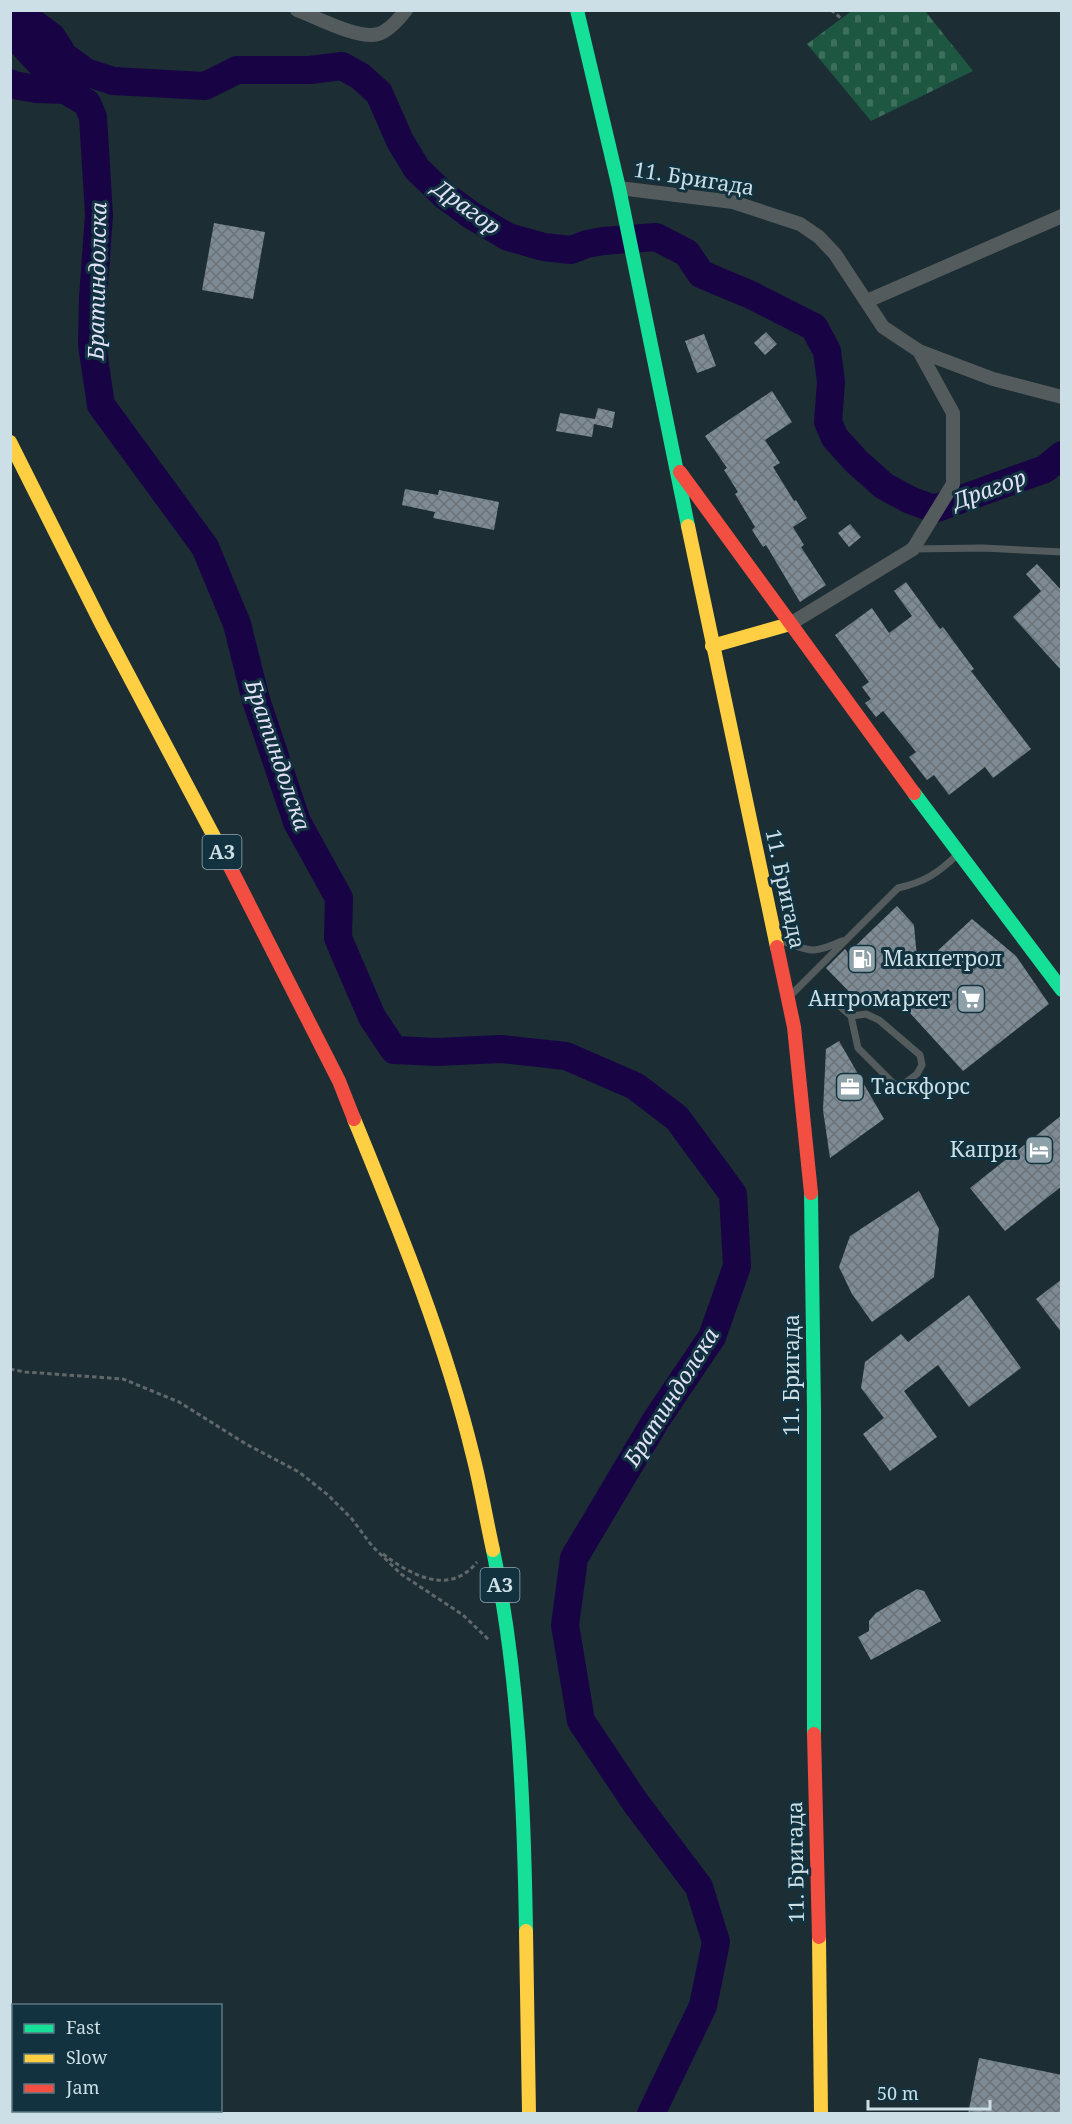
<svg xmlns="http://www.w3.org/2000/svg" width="1072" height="2124" font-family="'Noto Serif',serif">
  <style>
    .cemetery { fill: url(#cemetery-stones) }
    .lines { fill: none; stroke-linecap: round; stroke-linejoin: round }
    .river { stroke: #180445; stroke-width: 28 }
    .building { fill: url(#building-cross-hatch) }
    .path { stroke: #60686a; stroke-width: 3; stroke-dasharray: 4.5 3; stroke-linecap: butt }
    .lane { stroke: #545b5c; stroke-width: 7 }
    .street { stroke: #545b5c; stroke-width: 14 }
    .fast { stroke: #16e098; stroke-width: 14 }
    .slow { stroke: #ffcf43; stroke-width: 14 }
    .jam { stroke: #f24e42; stroke-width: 14 }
    .labels { text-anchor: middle; stroke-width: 6; stroke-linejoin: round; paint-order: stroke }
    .shield { fill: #11323e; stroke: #95abb4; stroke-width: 1.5 }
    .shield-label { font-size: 20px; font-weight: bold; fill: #cddfe6 }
    .street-label { font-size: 21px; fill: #cddfe6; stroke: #11323e }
    .poi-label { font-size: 21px; fill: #cddfe6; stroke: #11323e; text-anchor: start }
    .water-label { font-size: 22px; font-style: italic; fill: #e2e1f8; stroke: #11323e }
  </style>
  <defs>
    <pattern id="cemetery-stones" width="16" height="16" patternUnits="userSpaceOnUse" patternTransform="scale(1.5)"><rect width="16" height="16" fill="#1d5741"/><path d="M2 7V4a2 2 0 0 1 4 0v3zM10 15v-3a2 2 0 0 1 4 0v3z" fill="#3d6f5c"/></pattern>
    <pattern id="building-cross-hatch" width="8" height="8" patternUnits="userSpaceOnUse" patternTransform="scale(1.5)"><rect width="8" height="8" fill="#7f8b94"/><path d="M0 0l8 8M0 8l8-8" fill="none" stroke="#687278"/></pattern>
  </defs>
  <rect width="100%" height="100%" fill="#1c2d34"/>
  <polygon class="cemetery" points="853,10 925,11 973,71 871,121 807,44"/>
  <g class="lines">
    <g class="river">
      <polyline points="16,10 52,37 64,56 86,72 113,81 205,86 237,70 310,70 342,66 360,76 379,93 400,141 417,169 444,195 471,215 508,237 544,247 571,250 587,244 603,241 656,237 687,253 701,274 751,295 814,327 827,351 831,382 828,422 835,438 857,462 884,486 910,500 934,509 1045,469 1062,455"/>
      <polyline points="10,31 40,63 58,76 65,90"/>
      <polyline points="10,83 14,85 36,89 65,90 87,103 93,117 99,215 93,297 92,345 101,405 205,547 237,624 256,700 297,822 339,898 338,938 372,1017 394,1050 437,1052 501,1049 566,1056 635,1086 677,1118 733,1194 737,1266 712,1337 656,1420 574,1558 565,1625 581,1721 635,1802 699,1887 716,1942 703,2006 651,2114"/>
    </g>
  </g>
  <g class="building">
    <polygon points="214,223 265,232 253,299 202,290"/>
    <polygon points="766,332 777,344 765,355 754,343"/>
    <polygon points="704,334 716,366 697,373 685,341"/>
    <polygon points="772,391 792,422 765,440 780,463 773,467 794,501 796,500 807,518 793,527 804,545 801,547 826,585 800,602 766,545 763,547 752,530 755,527 735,494 738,492 724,470 727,468 705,436"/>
    <polygon points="598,408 615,412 612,428 594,424 592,437 556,431 560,413 595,419"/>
    <polygon points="405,489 438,495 439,490 499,502 494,530 433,518 435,512 402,505"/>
    <polygon points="850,524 861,537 849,547 838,533"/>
    <polygon points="1037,564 1062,591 1062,671 1013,617 1041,591 1026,574"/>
    <polygon points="906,582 940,629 943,627 974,669 971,671 1031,749 993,778 985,767 949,795 934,775 927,780 909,757 916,752 883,711 876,717 865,703 871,699 862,687 869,682 835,635 872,608 889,633 912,616 894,591"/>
    <polygon points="897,906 914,925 918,969 972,919 1016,956 1049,1004 963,1071 888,989 865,1008 826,968 845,949 848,953"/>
    <polygon points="839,1041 884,1119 830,1158 823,1110 826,1049"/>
    <polygon points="1062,1115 1062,1186 1005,1231 970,1188"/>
    <polygon points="919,1191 939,1229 934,1277 872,1322 852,1294 839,1267 850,1236"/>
    <polygon points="1062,1279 1062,1333 1036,1299"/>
    <polygon points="969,1295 1021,1368 969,1407 938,1365 904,1391 937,1437 890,1471 863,1434 884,1418 861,1388 865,1362 901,1334 908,1342"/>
    <polygon points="917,1589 924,1591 941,1621 871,1660 858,1637 869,1631 869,1621 876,1613"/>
    <polygon points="979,2058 1062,2075 1062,2114 968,2114"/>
  </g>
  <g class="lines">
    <g class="path">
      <polyline points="831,10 842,19"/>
      <polyline points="10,1369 25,1372 123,1379 179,1402 246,1444 299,1472 328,1495 352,1519 372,1546 401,1574 463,1615 489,1640"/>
      <path d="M383,1554C412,1576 450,1596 477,1562"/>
    </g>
    <g class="lane">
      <polyline points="913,549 983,548 1062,552"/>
      <path d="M776,939C809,950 809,956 842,941"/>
      <path d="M789,997L898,888C925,882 938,873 957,855"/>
      <polyline points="829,997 851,1016 858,1048 894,1084 902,1085 917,1074 922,1065 920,1055 879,1020 866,1014 851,1016"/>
    </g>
    <g class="street">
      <path d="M297,10C316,17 359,40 378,34C389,31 399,19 406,10"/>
      <polyline points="619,188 733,202 800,224 819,237 835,254 883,327 919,351 993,379 1062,397"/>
      <polyline points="867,301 1062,216"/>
      <polyline points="790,624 913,549 953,484 953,413 919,351"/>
    </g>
    <g class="fast">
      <polyline points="577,10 619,188 688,526"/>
      <polyline points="914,793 1062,990"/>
      <polyline points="811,1193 814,1410 814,1734"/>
      <path d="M493,1550C519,1675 524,1804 526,1931"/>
    </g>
    <g class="slow">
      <polyline points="10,442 102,625 228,863"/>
      <polyline points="688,526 777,947"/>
      <polyline points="712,646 790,624"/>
      <path d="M354,1119C399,1229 445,1340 473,1456C481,1487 486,1519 493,1550"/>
      <polyline points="526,1931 529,2114"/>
      <polyline points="819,1937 821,2114"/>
    </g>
    <g class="jam">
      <polyline points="680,472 914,793"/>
      <polyline points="228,863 339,1081 354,1119"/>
      <polyline points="777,947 794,1027 811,1193"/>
      <polyline points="814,1734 819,1937"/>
    </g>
  </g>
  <defs>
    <g id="fuel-square" transform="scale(1.5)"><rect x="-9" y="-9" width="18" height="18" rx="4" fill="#8fa1a8" stroke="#11323e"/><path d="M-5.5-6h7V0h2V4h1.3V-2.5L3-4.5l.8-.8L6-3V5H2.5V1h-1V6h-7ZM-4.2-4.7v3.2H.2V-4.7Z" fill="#fff"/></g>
    <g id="supermarket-square" transform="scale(1.5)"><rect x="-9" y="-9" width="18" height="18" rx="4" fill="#8fa1a8" stroke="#11323e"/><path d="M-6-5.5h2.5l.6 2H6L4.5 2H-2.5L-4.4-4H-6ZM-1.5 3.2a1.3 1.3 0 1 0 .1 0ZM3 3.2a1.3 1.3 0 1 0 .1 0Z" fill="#fff"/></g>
    <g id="office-square" transform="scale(1.5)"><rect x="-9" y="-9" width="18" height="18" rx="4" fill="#8fa1a8" stroke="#11323e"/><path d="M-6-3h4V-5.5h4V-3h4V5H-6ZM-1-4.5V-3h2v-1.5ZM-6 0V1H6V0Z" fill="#fff"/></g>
    <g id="hotel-square" transform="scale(1.5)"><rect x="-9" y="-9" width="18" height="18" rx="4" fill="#8fa1a8" stroke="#11323e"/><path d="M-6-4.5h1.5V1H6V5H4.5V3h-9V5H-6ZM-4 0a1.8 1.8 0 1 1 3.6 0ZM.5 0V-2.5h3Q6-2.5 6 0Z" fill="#fff"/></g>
  </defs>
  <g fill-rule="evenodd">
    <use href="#fuel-square" x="862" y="959"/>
    <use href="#supermarket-square" x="971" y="999"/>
    <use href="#office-square" x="850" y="1087"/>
    <use href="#hotel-square" x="1039" y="1150"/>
  </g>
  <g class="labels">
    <g class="shield">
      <rect x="202.5" y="835" width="39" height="34" rx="4.5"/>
      <rect x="480.5" y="1568" width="39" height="34" rx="4.5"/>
    </g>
    <g class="shield-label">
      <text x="222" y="859">A3</text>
      <text x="500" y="1592">A3</text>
    </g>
    <g class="street-label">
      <text transform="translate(694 179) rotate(9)" y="7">11. Бригада</text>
      <text transform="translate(785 889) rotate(78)" y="7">11. Бригада</text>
      <text transform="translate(792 1375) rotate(-90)" y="7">11. Бригада</text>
      <text transform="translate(796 1862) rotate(-91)" y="7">11. Бригада</text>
    </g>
    <g class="poi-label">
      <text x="883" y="966">Макпетрол</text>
      <text x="950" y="1006" text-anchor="end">Ангромаркет</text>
      <text x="871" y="1094">Таскфорс</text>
      <text x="1018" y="1157" text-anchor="end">Капри</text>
    </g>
    <g class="water-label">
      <text transform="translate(467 207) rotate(36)" y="8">Драгор</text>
      <text transform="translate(97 281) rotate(-89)" y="8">Братиндолска</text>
      <text transform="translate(989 489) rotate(-20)" y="8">Драгор</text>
      <text transform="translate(278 755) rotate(71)" y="8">Братиндолска</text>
      <text transform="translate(671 1397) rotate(-58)" y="8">Братиндолска</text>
    </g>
  </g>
  <rect width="1072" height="2124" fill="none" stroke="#cddfe6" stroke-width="24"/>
  <rect x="12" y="2004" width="210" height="108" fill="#11323e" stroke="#5c7781" stroke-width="1.5"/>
  <rect x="24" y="2024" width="30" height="9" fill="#16e098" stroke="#5c7781" stroke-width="1.5"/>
  <text x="66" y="2034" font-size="18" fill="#cddfe6">Fast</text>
  <rect x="24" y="2054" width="30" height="9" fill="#ffcf43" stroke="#5c7781" stroke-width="1.5"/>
  <text x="66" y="2064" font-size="18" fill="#cddfe6">Slow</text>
  <rect x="24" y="2084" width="30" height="9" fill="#f24e42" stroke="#5c7781" stroke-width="1.5"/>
  <text x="66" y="2094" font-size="18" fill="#cddfe6">Jam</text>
  <path d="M868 2100v9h122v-9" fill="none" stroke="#cddfe6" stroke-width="3"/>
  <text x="877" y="2100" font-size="18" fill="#cddfe6" stroke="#11323e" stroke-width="4.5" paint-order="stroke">50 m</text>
</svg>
